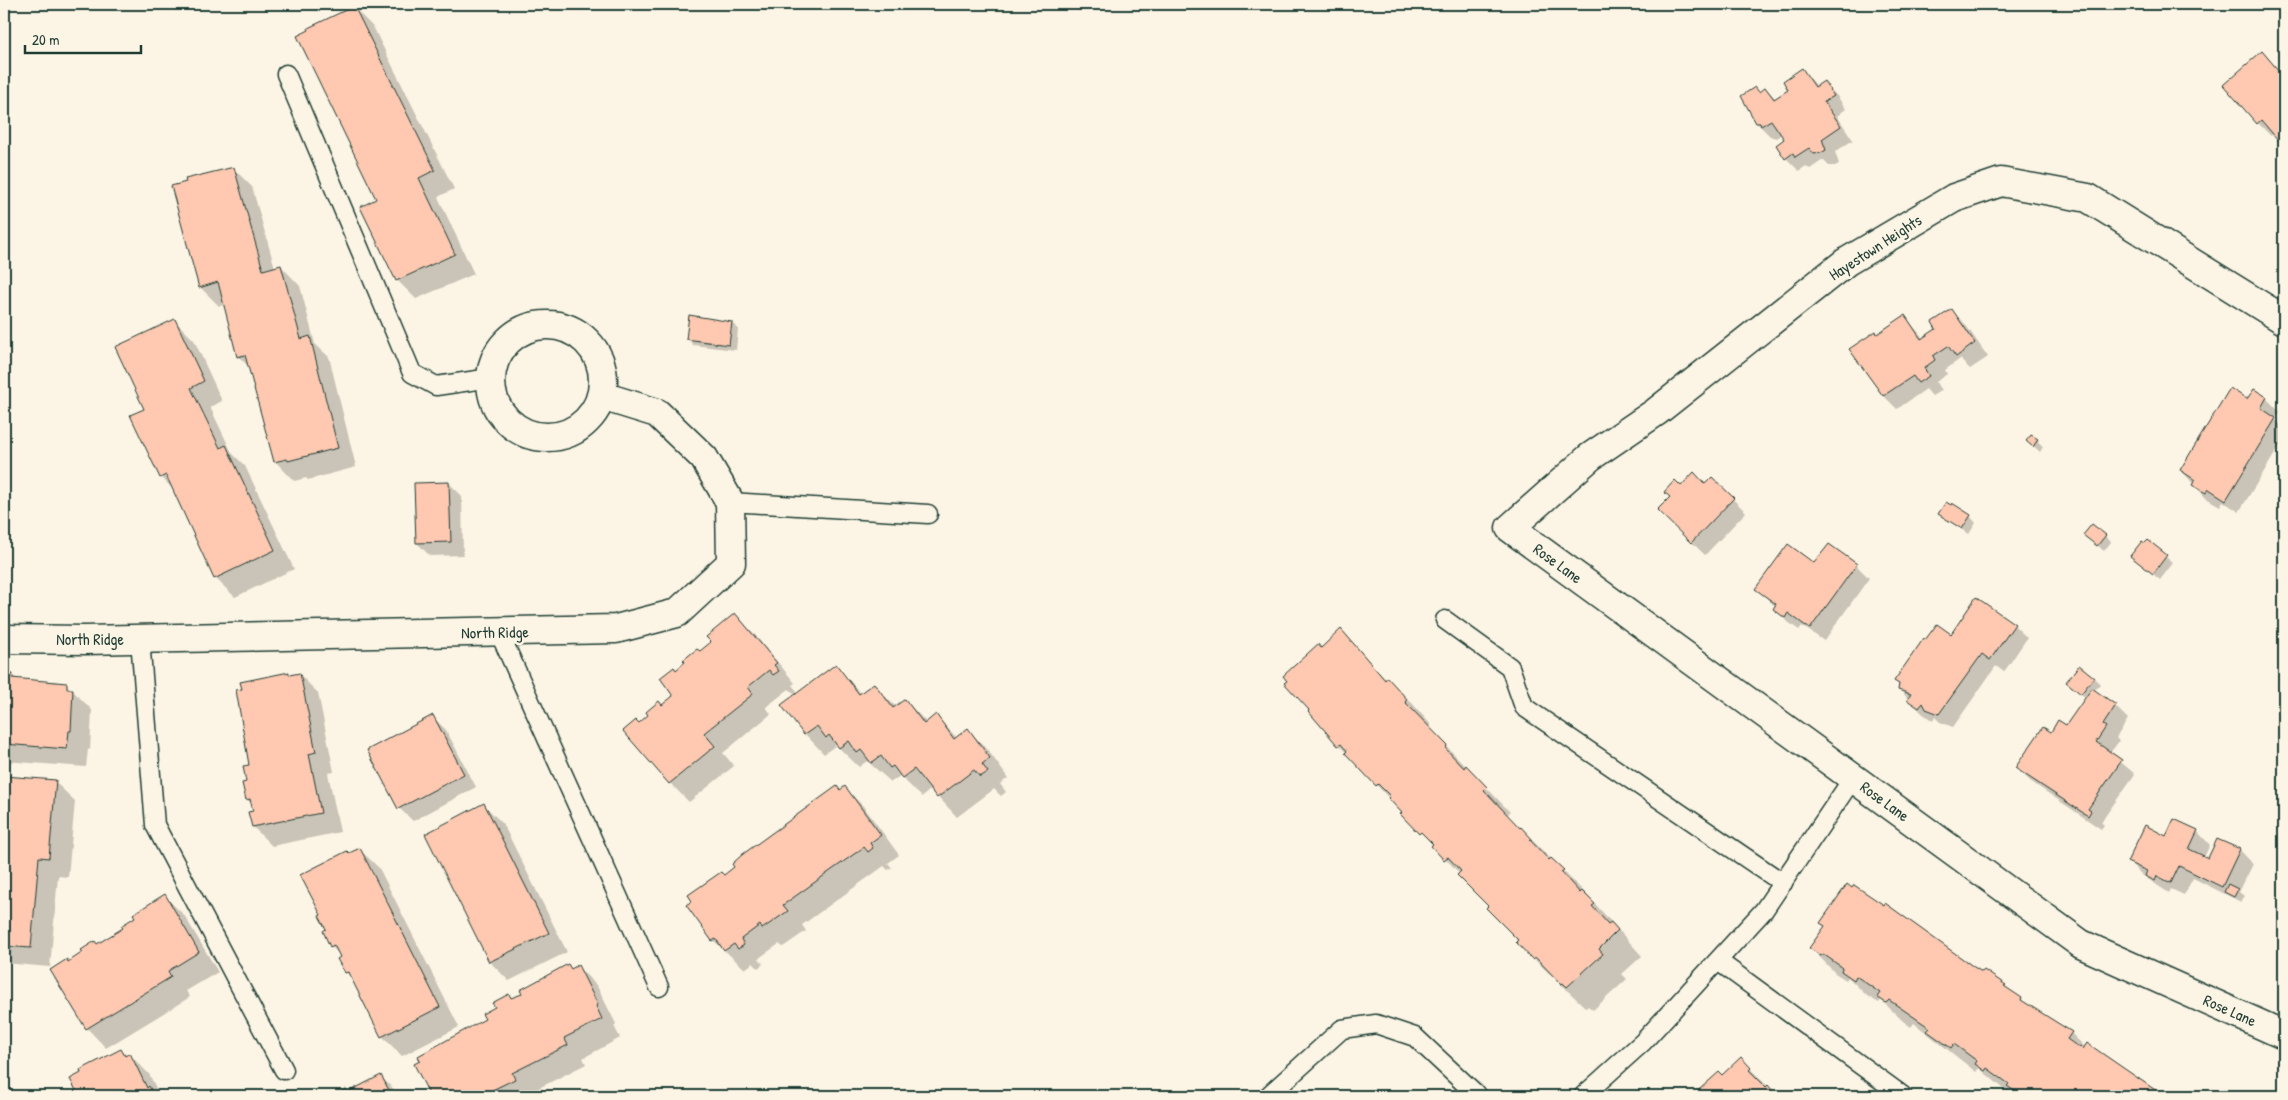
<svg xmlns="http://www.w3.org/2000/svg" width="2288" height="1100" font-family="'Patrick Hand',sans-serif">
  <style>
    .shadow { fill: #0003 }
    .building { fill: #fec8b1; stroke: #1f3d34 }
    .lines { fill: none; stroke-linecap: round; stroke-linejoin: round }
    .lane-casing { stroke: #1f3d34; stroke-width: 21 }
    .street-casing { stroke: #1f3d34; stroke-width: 31 }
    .lane { stroke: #fcf5e5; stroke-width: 18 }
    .street { stroke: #fcf5e5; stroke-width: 28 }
    .labels { text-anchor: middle; stroke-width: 5; stroke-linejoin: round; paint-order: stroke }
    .street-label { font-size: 16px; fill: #1f3d34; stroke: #fcf5e5 }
  </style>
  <rect width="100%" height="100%" fill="#fcf5e5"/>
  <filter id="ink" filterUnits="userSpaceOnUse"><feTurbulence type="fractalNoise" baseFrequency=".02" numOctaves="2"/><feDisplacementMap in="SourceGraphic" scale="10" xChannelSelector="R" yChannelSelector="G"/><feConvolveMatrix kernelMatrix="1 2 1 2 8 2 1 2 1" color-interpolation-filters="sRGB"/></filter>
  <g filter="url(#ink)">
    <g class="shadow">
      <polygon points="1998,4 2038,4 2003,9"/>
      <polygon points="354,8 373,27 454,189 438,197 474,274 416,299 397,280 378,200"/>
      <polygon points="2262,53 2284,76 2284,145 2274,133 2271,136 2258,123"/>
      <polygon points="1802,70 1818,87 1824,83 1837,96 1846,109 1837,116 1853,140 1835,152 1839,164 1835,166 1829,166 1823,160 1810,169 1806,166 1799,171 1786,158 1786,140 1782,134 1776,138 1770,136 1757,123 1759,93 1765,88 1776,99 1790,90"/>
      <polygon points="233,168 252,187 275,268 281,266 300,286 315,344 329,357 356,467 308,480 306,478 294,481 275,461 249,367 238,356 225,305 219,306 200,287"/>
      <polygon points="1952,311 1965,324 1988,357 1970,369 1960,359 1945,370 1947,374 1936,382 1942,390 1932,396 1926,389 1897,409 1884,396 1851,350 1905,317 1924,339 1938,329"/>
      <polygon points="175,321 194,340 222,401 210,407 232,453 245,466 294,569 235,597 215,578 175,491 161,477 146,409"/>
      <polygon points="732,323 738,329 736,350 693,345 687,338"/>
      <polygon points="2254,391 2266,398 2280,412 2275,419 2284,428 2284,439 2239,512 2223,501 2220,506 2206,498 2181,470 2248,401"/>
      <polygon points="2037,440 2043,447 2040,452 2028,441"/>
      <polygon points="1712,479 1746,512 1705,555 1658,510 1681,487 1706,486"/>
      <polygon points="449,483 462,496 463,555 430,556 417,543"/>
      <polygon points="1940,514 1970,516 1976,523 1969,534"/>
      <polygon points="2085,535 2105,536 2111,542 2104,551"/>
      <polygon points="2148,542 2173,563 2160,580 2132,556"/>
      <polygon points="1814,564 1856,565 1869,578 1824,641 1802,626 1799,630 1788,622 1774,609 1776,607 1757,589"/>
      <polygon points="735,615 754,634 795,683 792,685 797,691 794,693 789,689 766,707 771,714 723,753 734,766 689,802 670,783 639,725 675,696 676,671 712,642"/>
      <polygon points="2014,625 2027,638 2004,672 1996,666 1953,727 1940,722 1935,717 1933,721 1922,713 1899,689 1951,635"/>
      <polygon points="1341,631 1386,680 1412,703 1431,725 1428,727 1510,812 1507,815 1587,895 1642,956 1622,974 1627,979 1593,1010 1588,1006 1586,1008 1534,959 1488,908 1490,906 1460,874 1339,745 1321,649"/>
      <polygon points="836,666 861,694 874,685 896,707 905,700 927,723 936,716 957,738 968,730 987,749 1008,778 1000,784 1006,792 1001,796 994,789 957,817 931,789 922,797 900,776 891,782 867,761 859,767 836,745 824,754 805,734 783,705"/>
      <polygon points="4,674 13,675 17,680 66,684 92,710 90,750 88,749 86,767 4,761"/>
      <polygon points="288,674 290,676 299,674 318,693 334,772 328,773 340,832 272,846 253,827 254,812 252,805 247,799 248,783 251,766"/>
      <polygon points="2093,677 2100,684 2094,691 2115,706 2128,719 2116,738 2119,741 2110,753 2135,774 2101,822 2104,825 2101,829 2030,781 2017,768 2051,733 2067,727 2086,698 2074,688"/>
      <polygon points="433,717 446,730 476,787 413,821 399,808"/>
      <polygon points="4,777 55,782 75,801 68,877 58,876 50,967 4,963"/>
      <polygon points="845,788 864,807 899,855 888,863 892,868 888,870 884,866 802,925 806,931 783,947 779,944 759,958 763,964 758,968 753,963 745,969 713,940 688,906"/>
      <polygon points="484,805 503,824 567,952 509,981 490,962 426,834"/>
      <polygon points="2197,831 2210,845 2204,857 2208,859 2217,840 2240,850 2253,864 2239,892 2244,896 2241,902 2193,878 2184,895 2171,889 2169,893 2142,875 2129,862 2167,837"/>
      <polygon points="359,849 379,868 459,1027 402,1056 382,1036 353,980 346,972 341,956 331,946 328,930 349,854"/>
      <polygon points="164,896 184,915 218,972 186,991 190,997 106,1048 87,1028 67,961 69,963 124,929"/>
      <polygon points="1886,904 2034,1010 2053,1020 2071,1033 2085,1047 2161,1096 2018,1096 2011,1091 2010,1094 1979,1068 1976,1072 1914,1023 1911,1027 1903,1021 1881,1000 1879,1003 1867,996 1848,977 1846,980 1835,973 1811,948"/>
      <polygon points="568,966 572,970 578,967 597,986 616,1024 614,1026 620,1038 583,1058 586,1064 531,1092 533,1096 432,1096 416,1064 487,1020 509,996 512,999 523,994"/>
      <polygon points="121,1050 127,1056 130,1055 149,1074 160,1096 80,1096 72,1079"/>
      <polygon points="1741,1059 1777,1096 1694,1096 1719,1073 1722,1077"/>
      <polygon points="381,1077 401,1096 334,1096 346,1090 348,1093"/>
    </g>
    <g class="building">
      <polygon points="354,6 435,170 419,178 455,254 396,281 360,207 376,199 297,36 309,30 308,28"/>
      <polygon points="2262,51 2284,77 2284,147 2261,120 2257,124 2223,85"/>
      <polygon points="1802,68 1815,87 1824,81 1834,96 1824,102 1841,126 1822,139 1826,150 1821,153 1814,154 1809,148 1795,157 1793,153 1785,159 1776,145 1784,139 1771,120 1761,126 1760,123 1756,123 1741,96 1755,87 1759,92 1765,87 1774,99 1788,90 1783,81"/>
      <polygon points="234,167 263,270 281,265 301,339 310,336 338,448 288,461 287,459 274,462 245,355 237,357 218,282 199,288 171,186 186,182 185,179"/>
      <polygon points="1952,309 1975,343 1956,357 1948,346 1933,356 1935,360 1924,368 1929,376 1918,383 1913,376 1883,396 1849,349 1876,331 1877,334 1905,315 1921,339 1936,329 1932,322"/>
      <polygon points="689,315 732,322 729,345 686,339"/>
      <polygon points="175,319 204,381 191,388 220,448 226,445 275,550 214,579 166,475 160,478 130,415 144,409 115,347"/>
      <polygon points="2230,388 2247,399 2254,389 2267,397 2261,408 2276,418 2226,500 2209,489 2206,493 2192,485 2195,480 2180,470"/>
      <polygon points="2031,435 2038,439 2033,447 2026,441"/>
      <polygon points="1694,472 1705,484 1712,477 1734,498 1691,543 1657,510 1670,497 1664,492 1675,480 1681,486"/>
      <polygon points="449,482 451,542 416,543 414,483"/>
      <polygon points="1946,502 1951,505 1952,503 1971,515 1962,529 1938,514"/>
      <polygon points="2092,524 2106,535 2097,546 2083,535"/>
      <polygon points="2148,540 2167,555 2153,574 2130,556 2142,541 2145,543"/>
      <polygon points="1788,544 1814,563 1829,544 1857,564 1810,629 1788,613 1785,618 1773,609 1776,604 1755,589"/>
      <polygon points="1976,597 2015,624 1990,660 1982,654 1939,714 1926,709 1923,703 1919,708 1907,700 1911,694 1898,690 1899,684 1894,681 1924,638 1925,640 1937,624 1951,634"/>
      <polygon points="735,613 777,663 774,665 779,671 773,675 769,670 748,687 753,694 704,733 715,746 669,784 623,731 636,720 639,723 648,715 646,712 659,701 662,705 673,696 660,678 674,667 676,670 685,662 683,660 697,649 700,651 711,642 706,637"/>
      <polygon points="1341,629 1385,680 1387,677 1407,699 1405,702 1447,745 1446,749 1464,768 1466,765 1487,787 1484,790 1520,828 1521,827 1532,839 1530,840 1549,860 1551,858 1564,870 1561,872 1580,893 1582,891 1595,904 1592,906 1608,924 1611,922 1618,930 1599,949 1603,954 1567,987 1563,983 1561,984 1536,958 1533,960 1516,942 1518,940 1486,908 1488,906 1457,875 1461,871 1448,857 1444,860 1431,846 1433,844 1421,832 1419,834 1400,814 1402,813 1388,798 1390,796 1378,784 1376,786 1345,753 1347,751 1341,744 1338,746 1308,711 1309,710 1284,683 1287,681 1283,676 1318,644 1321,648"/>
      <polygon points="836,664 859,694 874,683 893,708 905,699 924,724 936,714 954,739 968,728 990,758 982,764 988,772 980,777 974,770 937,798 914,769 902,778 893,766 890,768 881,756 871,763 861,750 857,753 849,741 839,748 829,735 826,738 817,726 804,735 781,705"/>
      <polygon points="2079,665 2094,677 2081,694 2066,682"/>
      <polygon points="289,672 289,675 300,673 316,752 309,754 321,813 252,827 248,812 253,811 250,799 246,800 242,783 246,782 243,766 249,765 236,690 242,689 240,682"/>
      <polygon points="4,673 13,674 12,678 67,683 67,689 73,689 71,731 69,731 67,749 4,744"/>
      <polygon points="2092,688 2116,705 2103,725 2106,727 2096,742 2122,760 2088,809 2091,811 2088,816 2015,768 2043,727 2051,732 2058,720 2066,725"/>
      <polygon points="433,715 464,774 398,809 367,750"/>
      <polygon points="4,776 56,780 49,858 39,857 31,948 4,946"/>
      <polygon points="837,786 840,790 845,786 881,835 870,843 873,848 868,852 864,847 783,905 788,911 762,929 760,925 741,939 744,945 738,949 734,944 724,951 716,939 712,941 686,905 692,901 688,895 721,872 724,875 734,867 732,864 743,854"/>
      <polygon points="484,803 549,933 489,962 425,834"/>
      <polygon points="2174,819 2198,830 2189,849 2208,858 2217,839 2240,849 2222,887 2179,866 2171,883 2157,876 2155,881 2145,876 2147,871 2127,862 2145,825 2166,836"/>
      <polygon points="360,848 440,1007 381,1037 348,972 345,973 337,959 340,957 334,945 330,947 323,931 326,929 319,916 321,915 300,875 347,851 349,853"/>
      <polygon points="1847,884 1852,888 1854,885 1884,905 1885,903 1974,967 1982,972 1984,970 2006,985 2004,986 2022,998 2021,1000 2072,1032 2067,1039 2078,1047 2080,1046 2083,1049 2087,1043 2164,1096 2027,1096 2020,1092 2019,1094 2007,1086 2009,1084 1987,1068 1985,1071 1975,1064 1977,1061 1954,1044 1951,1048 1927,1031 1930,1028 1889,1000 1886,1003 1877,997 1880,993 1856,976 1854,980 1841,971 1843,968 1823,954 1821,956 1809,948 1825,926 1820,923"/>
      <polygon points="2228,884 2238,889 2234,897 2224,892"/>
      <polygon points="165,894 199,952 168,971 171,977 86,1029 50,970 67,959 68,962 83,952 81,950 95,941 97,944 123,928 121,926 135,917 133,914"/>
      <polygon points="568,964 571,969 578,965 598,1005 596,1006 602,1019 564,1038 568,1045 512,1073 515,1079 480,1096 430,1096 414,1064 420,1061 418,1056 485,1019 482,1014 495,1007 492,1003 509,994 511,998 522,994 520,990"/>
      <polygon points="121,1049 125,1056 130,1053 147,1088 149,1086 154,1096 79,1096 70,1079 81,1073 80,1070"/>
      <polygon points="1741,1057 1751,1068 1749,1070 1766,1087 1768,1085 1776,1095 1775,1096 1692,1096 1719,1072 1722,1075"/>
      <polygon points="381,1075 392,1096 332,1096 346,1089 348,1092"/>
    </g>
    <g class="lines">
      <g class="lane-casing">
        <g id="lane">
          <polyline points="286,74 412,373 436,386 491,378"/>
          <polyline points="730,502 928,514"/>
          <polyline points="1445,620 1510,667 1524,707 1783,883"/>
          <polyline points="499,632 659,987"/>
          <polyline points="140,639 155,825 284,1070"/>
          <polyline points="1718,961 1903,1096"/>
          <polyline points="1268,1096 1342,1029 1376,1024 1415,1037 1478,1096"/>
          <polyline points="1583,1096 1643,1042 1764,910 1853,778"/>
        </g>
      </g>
      <g class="street-casing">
        <g id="street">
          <polyline points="2284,320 2088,198 2001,182 1954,198 1846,262 1656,412 1590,457 1510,528 2081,944 2284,1035"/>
          <circle cx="547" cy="381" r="56"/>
          <polyline points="4,639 85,640 616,629 677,613 731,563 730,502 704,458 657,413 602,396"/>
        </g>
      </g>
      <use href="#lane" class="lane"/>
      <use href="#street" class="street"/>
    </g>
  </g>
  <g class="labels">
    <g class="street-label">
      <text transform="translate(1875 247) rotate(-33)" y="6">Hayestown Heights</text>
      <text transform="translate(1558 563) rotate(36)" y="6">Rose Lane</text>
      <text transform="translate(495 632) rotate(-1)" y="6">North Ridge</text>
      <text x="90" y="645">North Ridge</text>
      <text transform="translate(1885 801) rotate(36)" y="6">Rose Lane</text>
      <text transform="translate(2230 1010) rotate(24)" y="6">Rose Lane</text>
    </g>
  </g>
  <rect width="2288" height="1100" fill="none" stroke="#fcf5e5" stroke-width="20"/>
  <rect x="10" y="10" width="2268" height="1080" fill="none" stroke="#1f3d34" stroke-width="2" filter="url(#ink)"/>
  <path d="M25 45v8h116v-8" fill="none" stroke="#1f3d34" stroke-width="2.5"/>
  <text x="32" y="45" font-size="15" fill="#1f3d34" stroke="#fcf5e5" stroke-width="4" paint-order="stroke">20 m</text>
</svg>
